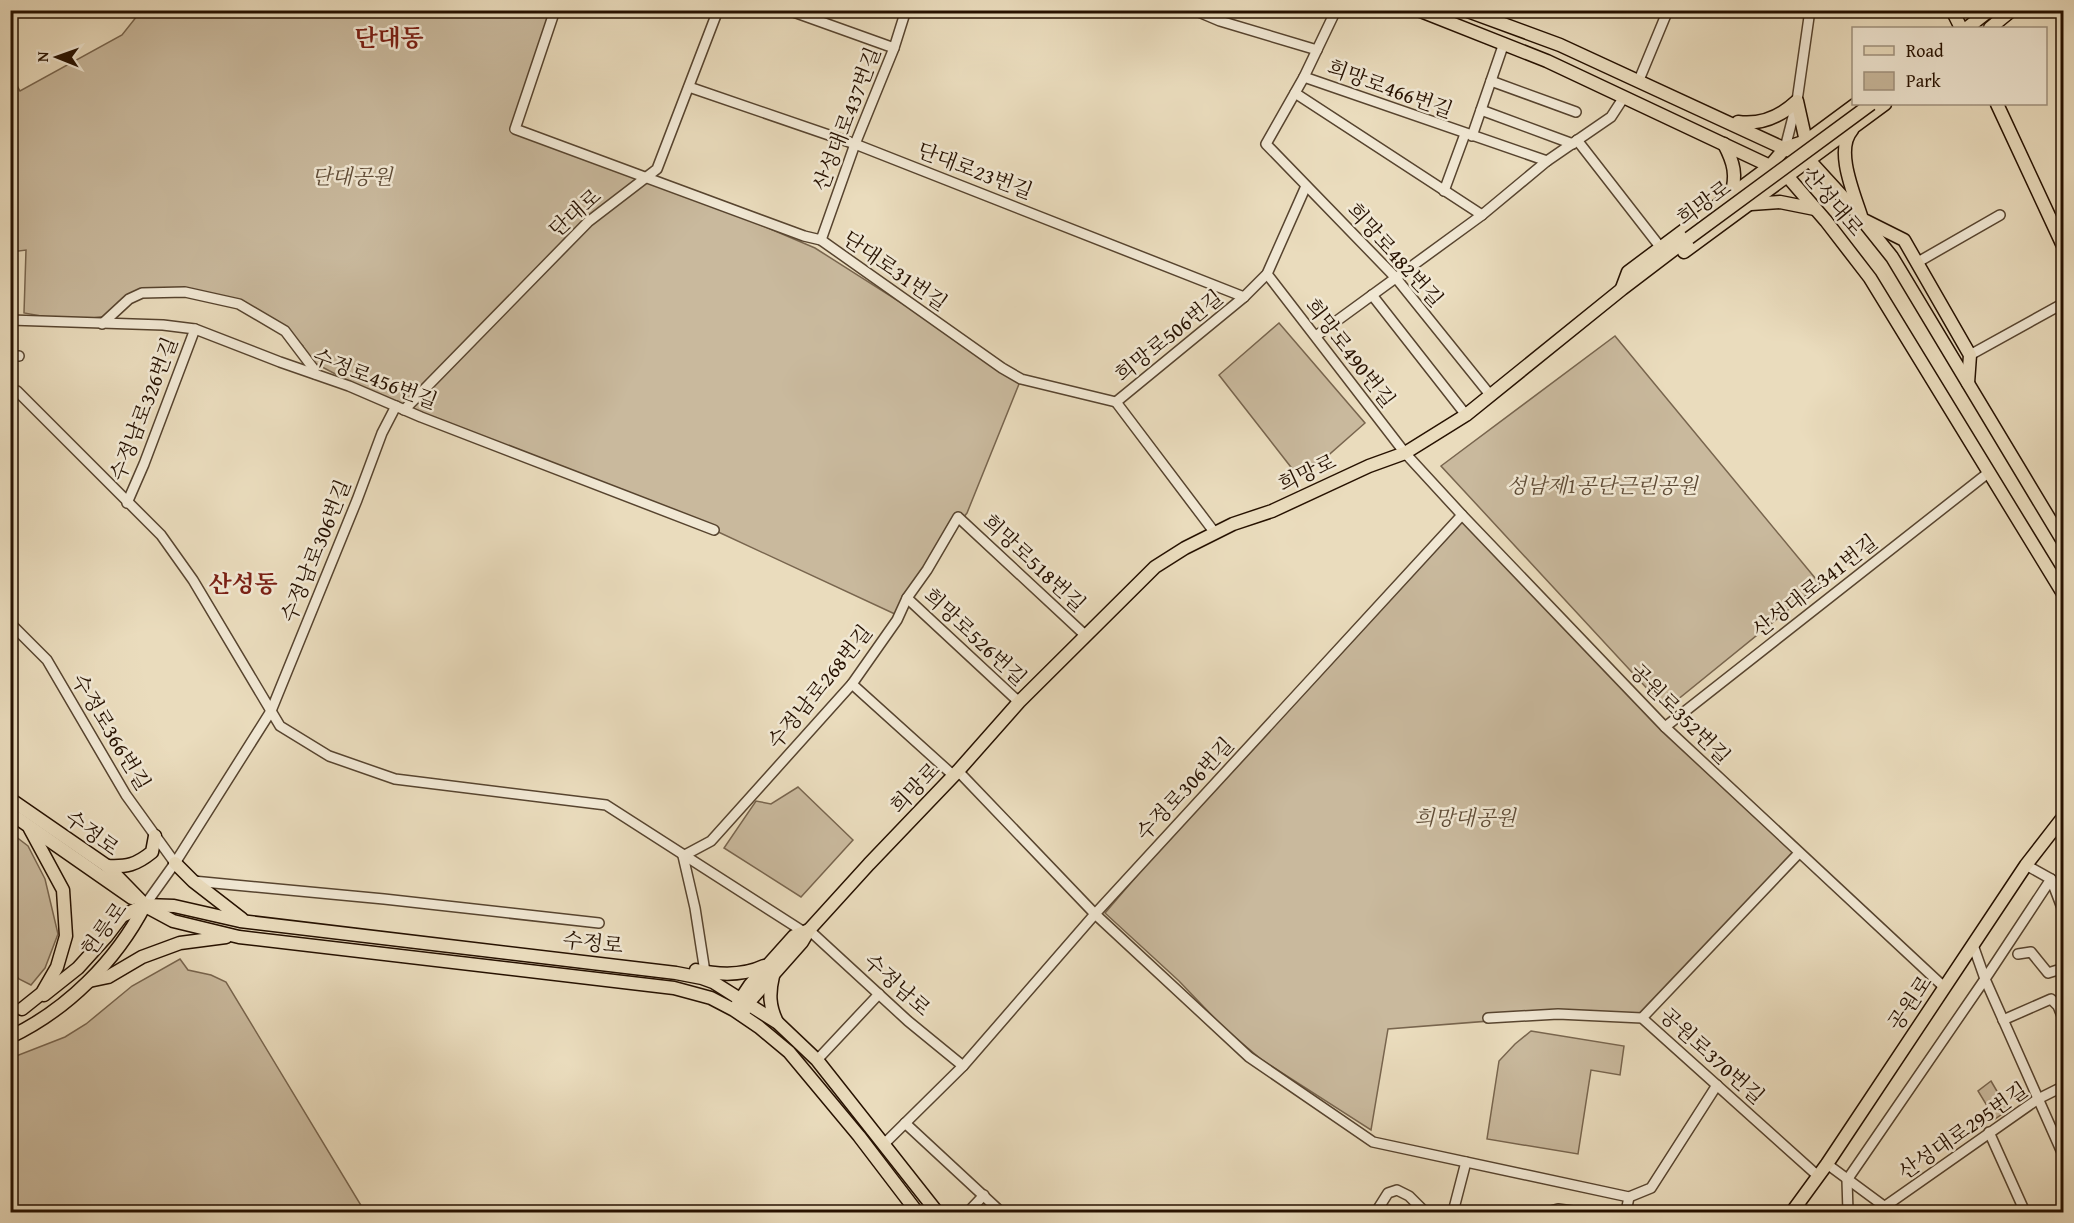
<svg xmlns="http://www.w3.org/2000/svg" width="2074" height="1223" font-family="'Gentium Book Plus','Noto Serif KR',serif">
  <style>
    .green { fill: #c9b99d; stroke: #78654e; stroke-width: 1.5 }
    .lines { fill: none; stroke-linecap: round; stroke-linejoin: round }
    .minor-casing { stroke: #57442f; stroke-width: 12 }
    .major-casing { stroke: #261100; stroke-width: 15 }
    .minor { stroke: #f1e8d4; stroke-width: 9 }
    .major { stroke: #eadcbd; stroke-width: 12 }
    .major-bridge-casing { stroke: #261100; stroke-width: 15; stroke-linecap: butt }
    .major-bridge { stroke: #eadcbd; stroke-width: 12 }
    .labels { text-anchor: middle; stroke-width: 5; stroke-linejoin: round; paint-order: stroke }
    .street-label { font-size: 21px; fill: #261100; stroke: #f1e8d4 }
    .park-label { font-size: 21px; font-style: italic; fill: #5f4c37; stroke: #f1e8d4 }
    .quarter-label { font-size: 24px; font-weight: bold; fill: #7a1f14; stroke: #f1e8d4 }
  </style>
  <rect width="100%" height="100%" fill="#eadcbd"/>
  <filter id="stains"><feTurbulence type="fractalNoise" baseFrequency=".00333" numOctaves="4"/><feColorMatrix values="0 0 0 0 .2 0 0 0 0 .09 0 0 0 0 .02 0 0 0 .5 -.17"/></filter>
  <radialGradient id="worn" r=".72"><stop offset=".6" stop-color="#630" stop-opacity="0"/><stop offset="1" stop-color="#630" stop-opacity=".3"/></radialGradient>
  <g class="green">
    <polygon points="141,11 551,11 512,131 648,177 815,248 1021,379 967,513 946,539 897,615 714,530 396,406 305,358 303,346 285,331 239,304 185,292 142,293 108,316 69,321 24,313 26,250 11,252 10,73 20,91 122,35"/>
    <polygon points="1279,323 1365,423 1324,459 1294,471 1219,375"/>
    <polygon points="1615,336 1820,584 1666,709 1441,466"/>
    <polygon points="1463,520 1795,853 1643,1015 1553,1016 1388,1029 1371,1130 1262,1060 1224,1028 1179,981 1105,913 1177,829"/>
    <polygon points="798,787 853,840 801,897 724,848 756,801 771,804"/>
    <polygon points="11,833 28,846 45,879 58,934 45,968 31,985 19,979 11,970"/>
    <polygon points="180,959 188,970 211,975 226,982 365,1212 11,1212 11,1058 65,1037 86,1024 132,986"/>
    <polygon points="1531,1031 1624,1046 1620,1075 1591,1070 1578,1154 1487,1139 1499,1061 1515,1044"/>
    <polygon points="1991,1081 2008,1110 1995,1119 1978,1091"/>
  </g>
  <g class="lines">
    <g class="minor-casing">
      <g id="minor">
        <polyline points="555,10 515,129 804,236 821,240 1002,368 1021,379 1116,402"/>
        <polyline points="788,10 894,48"/>
        <polyline points="1194,10 1220,21 1317,50"/>
        <polyline points="1336,10 1304,77 1266,144 1396,278 1491,396"/>
        <polyline points="1304,77 1547,161"/>
        <polyline points="1639,80 1668,10"/>
        <polyline points="1491,81 1576,112"/>
        <polyline points="689,87 855,144 1244,297"/>
        <polyline points="1295,93 1482,215"/>
        <polyline points="1481,110 1573,144"/>
        <polyline points="1472,136 1504,43"/>
        <polyline points="1577,140 1661,248"/>
        <polyline points="1785,148 1797,101 1810,10"/>
        <polyline points="1444,191 1465,134"/>
        <polyline points="821,240 855,144 894,48 906,10"/>
        <polyline points="1918,262 2000,215"/>
        <polyline points="1267,274 1405,453 1462,515 1665,727 1944,987"/>
        <polyline points="1372,295 1466,415"/>
        <polyline points="10,320 163,325 195,329 280,362 349,386 421,417 714,530"/>
        <polyline points="102,324 129,299 142,293 185,292 239,304 285,331 313,368 315,374"/>
        <polyline points="1316,336 1482,215 1547,161 1611,117 1624,97"/>
        <polyline points="1970,355 2064,303"/>
        <polyline points="10,356 19,356"/>
        <polyline points="10,397 17,391 161,535 193,580 280,726 329,756 395,779 606,805 804,932"/>
        <polyline points="404,410 588,222 657,169 718,10"/>
        <polyline points="127,503 144,464 195,329"/>
        <polyline points="1462,515 1095,914 1249,1057 1373,1142 1629,1197 1651,1188 1717,1085"/>
        <polyline points="1215,533 1116,402 1244,297 1267,274 1306,186"/>
        <polyline points="907,598 1019,702"/>
        <polyline points="10,623 47,660 126,795 175,863"/>
        <polyline points="852,684 954,776"/>
        <polyline points="1665,727 1988,473"/>
        <polyline points="2026,865 2051,879 2064,913"/>
        <polyline points="193,881 384,899 599,923"/>
        <polyline points="145,905 175,863 271,711 357,500 382,433 396,406"/>
        <polyline points="809,930 908,1021 963,1066"/>
        <polyline points="1973,945 1985,979 2064,1157"/>
        <polyline points="2018,954 2031,952 2048,973 2064,968"/>
        <polyline points="705,972 695,908 683,856 711,841 852,684 897,620 907,598 927,570 958,517 1085,635"/>
        <polyline points="1488,1018 1558,1014 1642,1018 1818,1176"/>
        <polyline points="1642,1018 1799,853"/>
        <polyline points="2003,1020 2051,999 2058,1006 2064,1021"/>
        <polyline points="817,1060 879,994"/>
        <polyline points="905,1123 1001,1212"/>
        <polyline points="1989,1132 2025,1212"/>
        <polyline points="884,1144 963,1066 1095,914 958,771"/>
        <polyline points="1827,1164 1892,1212"/>
        <polyline points="1884,1207 2038,1099 2064,1086"/>
        <polyline points="968,1212 984,1195"/>
        <polyline points="1376,1212 1388,1193 1397,1190 1409,1196 1425,1212"/>
        <polyline points="1453,1212 1466,1162"/>
        <polyline points="1547,1212 1558,1209 1580,1212"/>
        <polyline points="1626,1212 1629,1197"/>
        <polyline points="1848,1212 1847,1180 1985,979 2051,879"/>
      </g>
    </g>
    <g class="major-casing">
      <g id="major">
        <polyline points="1418,10 1547,61 1770,166 1788,177 1826,221 1870,278 2064,595"/>
        <polyline points="1465,10 1560,45 1809,160 1852,207 1892,257 2064,543"/>
        <polyline points="1952,10 1961,28"/>
        <polyline points="1967,28 1990,10"/>
        <polyline points="1990,28 2012,10"/>
        <polyline points="1997,104 2064,248"/>
        <path d="M1738,122C1761,125 1781,116 1797,101L1807,146"/>
        <path d="M1852,130C1834,150 1855,196 1862,219L1904,240L1970,355L1968,383"/>
        <path d="M1724,144C1734,163 1737,175 1731,196"/>
        <polyline points="1751,204 1780,202 1815,209"/>
        <polyline points="1684,252 1885,104"/>
        <polyline points="1622,288 1628,272 1770,166 1785,148 1806,141 1856,104"/>
        <polyline points="10,799 107,866 145,905 174,906 240,921 676,973 702,978 713,982 778,1023 817,1060 937,1212"/>
        <polyline points="10,813 132,898"/>
        <polyline points="175,863 193,881 242,919"/>
        <path d="M107,866C127,867 136,865 152,852L155,836"/>
        <polyline points="147,907 173,921 239,937 674,988 711,998 734,1010 759,1027 789,1052 859,1136 917,1212"/>
        <path d="M696,970C719,975 743,976 764,966"/>
        <path d="M773,976C769,993 769,1006 777,1022"/>
        <polyline points="89,981 108,977 142,957 180,943 226,937"/>
        <polyline points="44,995 78,968 106,937 122,916 145,905"/>
        <polyline points="738,1003 750,985 794,936 809,930"/>
        <polyline points="22,1009 42,993 57,967 66,936 63,890 30,829"/>
        <polyline points="742,1015 748,1003 802,942 809,930 869,864 958,771 1019,702 1155,567 1185,548 1233,524 1272,511 1369,466 1405,453 1466,415 1622,289 1689,238"/>
        <path d="M10,1037C67,1010 116,961 145,905"/>
        <polyline points="1792,1212 1827,1164 2026,865 2064,816"/>
      </g>
    </g>
    <use href="#minor" class="minor"/>
    <use href="#major" class="major"/>
    <g class="major-bridge-casing">
      <polyline id="major-bridge" points="1689,238 1871,104"/>
    </g>
    <use href="#major-bridge" class="major-bridge"/>
  </g>
  <g class="labels">
    <g class="street-label">
      <text transform="translate(1390 89) rotate(20)" y="7">희망로466번길</text>
      <text transform="translate(847 119) rotate(-69)" y="7">산성대로437번길</text>
      <text transform="translate(975 171) rotate(21)" y="7">단대로23번길</text>
      <text transform="translate(1833 202) rotate(50)" y="7">산성대로</text>
      <text transform="translate(1704 203) rotate(-36)" y="7">희망로</text>
      <text transform="translate(575 213) rotate(-41)" y="7">단대로</text>
      <text transform="translate(1395 255) rotate(48)" y="7">희망로482번길</text>
      <text transform="translate(895 271) rotate(35)" y="7">단대로31번길</text>
      <text transform="translate(1169 336) rotate(-39)" y="7">희망로506번길</text>
      <text transform="translate(1350 353) rotate(52)" y="7">희망로490번길</text>
      <text transform="translate(375 379) rotate(21)" y="7">수정로456번길</text>
      <text transform="translate(144 409) rotate(-69)" y="7">수정남로326번길</text>
      <text transform="translate(1307 473) rotate(-25)" y="7">희망로</text>
      <text transform="translate(316 551) rotate(-68)" y="7">수정남로306번길</text>
      <text transform="translate(1034 563) rotate(43)" y="7">희망로518번길</text>
      <text transform="translate(1815 586) rotate(-38)" y="7">산성대로341번길</text>
      <text transform="translate(975 637) rotate(43)" y="7">희망로526번길</text>
      <text transform="translate(820 687) rotate(-51)" y="7">수정남로268번길</text>
      <text transform="translate(1680 714) rotate(45)" y="7">공원로352번길</text>
      <text transform="translate(111 732) rotate(59)" y="7">수정로366번길</text>
      <text transform="translate(915 788) rotate(-46)" y="7">희망로</text>
      <text transform="translate(1185 789) rotate(-47)" y="7">수정로306번길</text>
      <text transform="translate(92 833) rotate(36)" y="7">수정로</text>
      <text transform="translate(104 929) rotate(-54)" y="7">헌릉로</text>
      <text transform="translate(593 943) rotate(6)" y="7">수정로</text>
      <text transform="translate(897 985) rotate(42)" y="7">수정남로</text>
      <text transform="translate(1910 1003) rotate(-56)" y="7">공원로</text>
      <text transform="translate(1712 1056) rotate(42)" y="7">공원로370번길</text>
      <text transform="translate(1963 1131) rotate(-35)" y="7">산성대로295번길</text>
    </g>
    <g class="park-label">
      <text x="352" y="184">단대공원</text>
      <text x="1602" y="493">성남제1공단근린공원</text>
      <text x="1465" y="825">희망대공원</text>
    </g>
    <g class="quarter-label">
      <text x="389" y="46">단대동</text>
      <text x="243" y="592">산성동</text>
    </g>
  </g>
  <rect width="2074" height="1223" fill="none" stroke="#eadcbd" stroke-width="36"/>
  <rect x="12" y="12" width="2050" height="1199" fill="none" stroke="#261100" stroke-width="3"/>
  <rect x="18" y="18" width="2038" height="1187" fill="none" stroke="#261100" stroke-width="1.5"/>
  <rect x="1852" y="27" width="195" height="78" fill="#f1e8d4" stroke="#a0927f" stroke-width="1.5"/>
  <rect x="1864" y="46" width="30" height="9" fill="#eadcbd" stroke="#a0927f" stroke-width="1.5"/>
  <text x="1906" y="57" font-size="18" fill="#261100">Road</text>
  <rect x="1864" y="72" width="30" height="18" fill="#c9b99d" stroke="#a0927f" stroke-width="1.5"/>
  <text x="1906" y="87" font-size="18" fill="#261100">Park</text>
  <g transform="translate(57 57) rotate(271)" stroke="#f1e8d4" stroke-width="4.5" paint-order="stroke">
  <path d="M0-4.5L10 22L0 15L-10 22Z" fill="#261100"/>
  <text y="-9" font-size="16" font-weight="bold" text-anchor="middle" fill="#261100">N</text>
  </g>
  <rect width="100%" height="100%" filter="url(#stains)"/>
  <rect width="100%" height="100%" fill="url(#worn)"/>
</svg>
